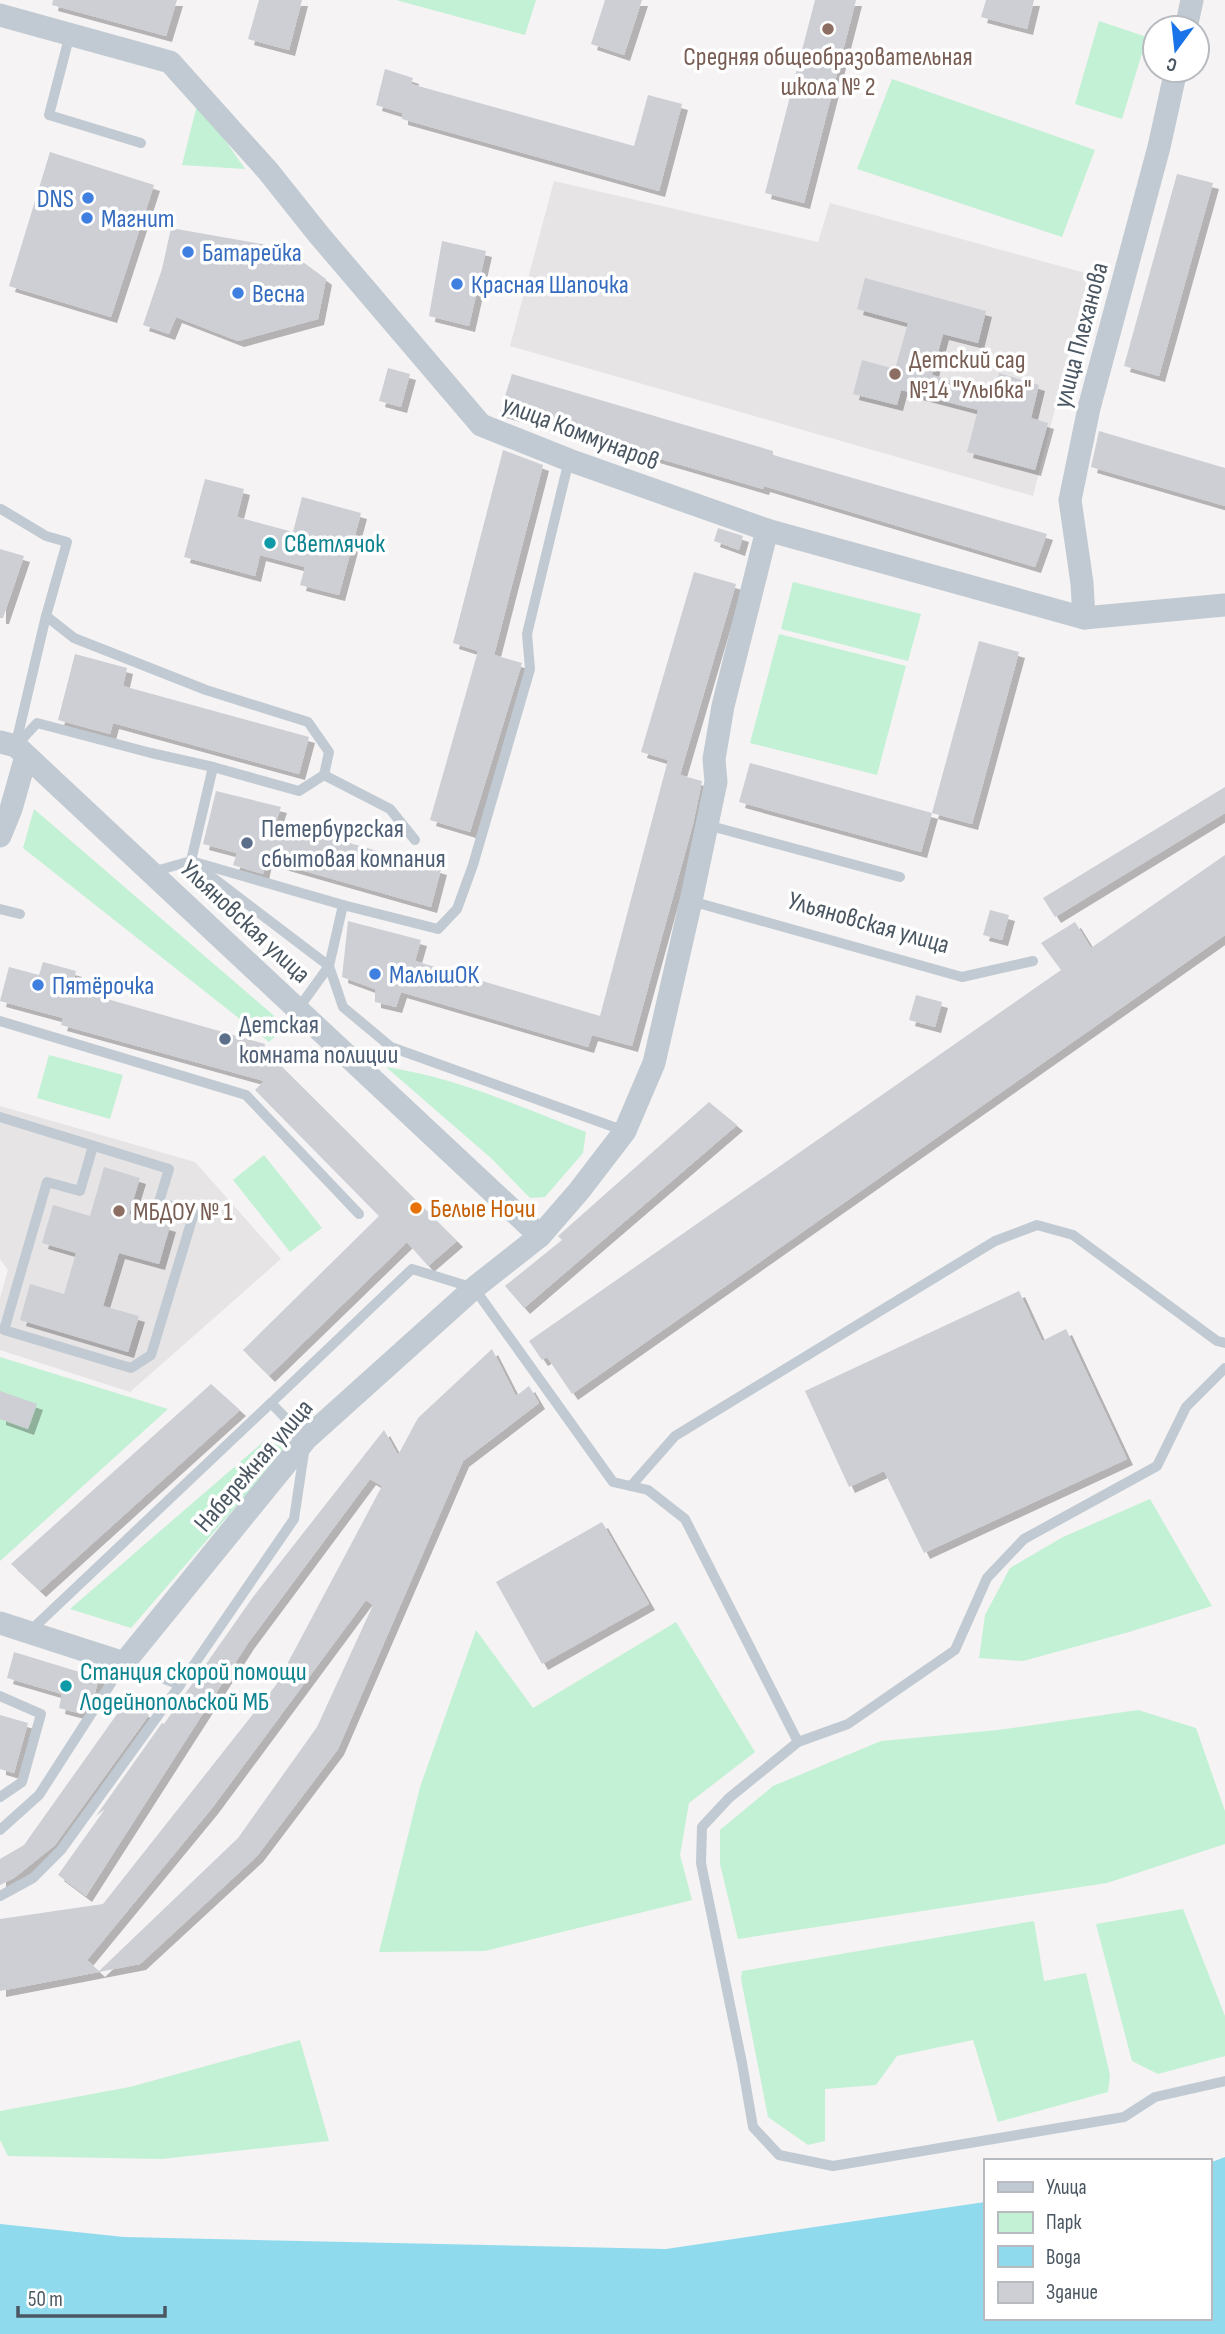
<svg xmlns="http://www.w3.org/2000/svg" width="1225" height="2334" font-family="'Sofia Sans Condensed',sans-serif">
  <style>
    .education { fill: #e6e4e5 }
    .green { fill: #c3f1d5 }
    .water { fill: #90daee }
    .building { fill: #cdcfd5; fill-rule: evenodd; filter: url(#shadow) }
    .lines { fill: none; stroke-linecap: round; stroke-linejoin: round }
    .lane { stroke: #c1cad2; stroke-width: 10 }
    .street { stroke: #c1cad2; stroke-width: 23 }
    .education-dot { fill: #8d6e63; stroke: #fff; stroke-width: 2.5 }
    .shop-dot { fill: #3f7fe0; stroke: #fff; stroke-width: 2.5 }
    .culture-dot { fill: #0f9aa8; stroke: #fff; stroke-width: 2.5 }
    .service-dot { fill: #5c6f8a; stroke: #fff; stroke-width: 2.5 }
    .food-dot { fill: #e8710a; stroke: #fff; stroke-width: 2.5 }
    .labels { text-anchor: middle; stroke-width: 7; stroke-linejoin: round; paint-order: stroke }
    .education-label { font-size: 26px; fill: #785e54; stroke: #fff; text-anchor: start }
    .shop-label { font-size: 26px; fill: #366cbe; stroke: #fff; text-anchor: start }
    .street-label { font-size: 26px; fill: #4a5661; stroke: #fff }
    .culture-label { font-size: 26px; fill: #0d838f; stroke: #fff; text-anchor: start }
    .service-label { font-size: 26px; fill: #4e5e75; stroke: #fff; text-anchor: start }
    .food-label { font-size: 26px; fill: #c56008; stroke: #fff; text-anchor: start }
  </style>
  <defs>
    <filter id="shadow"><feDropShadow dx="6" dy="6" stdDeviation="0" flood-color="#0004"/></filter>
  </defs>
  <rect width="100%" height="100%" fill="#f5f3f3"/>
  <g class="education">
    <polygon points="554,181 818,242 830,203 1089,274 1033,496 510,346"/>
    <polygon points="0,1106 195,1162 281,1259 130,1392 0,1350 0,1298 8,1270 0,1259"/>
  </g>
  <g class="green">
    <polygon points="396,0 536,0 525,35"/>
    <polygon points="1099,21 1147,37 1122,119 1075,104"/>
    <polygon points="892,79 1095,150 1062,237 857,169"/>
    <polygon points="198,101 245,169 182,165"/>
    <polygon points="793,582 921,614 908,661 781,629"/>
    <polygon points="779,634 906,666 877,775 750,743"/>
    <polygon points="34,809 286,1026 269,1042 23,848"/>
    <polygon points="49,1055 123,1075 110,1119 37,1098"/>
    <path d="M386,1067C455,1077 521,1107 586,1132L583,1153L545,1197L530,1198L492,1159Z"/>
    <polygon points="264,1155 322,1228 290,1252 233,1180"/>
    <polygon points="0,1357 168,1409 0,1561"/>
    <polygon points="277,1430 290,1444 131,1628 70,1609"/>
    <polygon points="1150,1499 1212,1606 1129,1632 1023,1661 979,1658 985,1615 1010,1568 1063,1537"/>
    <polygon points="676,1622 755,1752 689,1803 680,1855 692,1900 485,1951 379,1952 420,1787 476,1630 533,1708"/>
    <polygon points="1138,1710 1196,1728 1225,1811 1225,1844 1107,1883 738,1939 720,1864 720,1830 773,1786 881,1741 998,1730"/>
    <polygon points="1183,1909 1225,2016 1225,2056 1158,2074 1132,2061 1096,1924"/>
    <polygon points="1034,1921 1044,1981 1086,1973 1110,2075 1108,2092 998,2122 973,2040 897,2056 876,2085 825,2089 825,2141 808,2145 768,2117 741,1979 742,1971"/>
    <polygon points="300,2040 329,2141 161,2159 8,2156 0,2140 0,2111 130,2087"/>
  </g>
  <polygon class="water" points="1225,2157 1225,2334 0,2334 0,2224 124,2237 666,2249 985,2202 985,2318 1209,2318 1209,2163"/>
  <g class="building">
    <polygon points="53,0 177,0 166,36 52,5"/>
    <polygon points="259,0 302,0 289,50 248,39"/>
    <polygon points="605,0 642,0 624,55 591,44"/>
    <polygon points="815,0 856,0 804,203 765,193"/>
    <polygon points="986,0 1034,0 1027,29 981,17"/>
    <polygon points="385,69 413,78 411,84 634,146 648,95 682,104 659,191 402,119 402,113 376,105"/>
    <polygon points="50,152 154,185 111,317 9,286"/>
    <polygon points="1177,174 1213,183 1159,376 1124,366"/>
    <polygon points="171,228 284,248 326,279 318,319 238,341 176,317 169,334 143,325 162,269"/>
    <polygon points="442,241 486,251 469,326 429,316"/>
    <polygon points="865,278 986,311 978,343 943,334 932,375 994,392 999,373 1039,385 1031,418 1048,423 1035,470 967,452 978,410 901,390 897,405 853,394 862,360 895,369 908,323 857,309"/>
    <polygon points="388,368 410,374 401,407 379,401"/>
    <polygon points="512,374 773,451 773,455 1047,534 1035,567 764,486 763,489 500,412"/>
    <polygon points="1099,431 1225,468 1225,506 1091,467"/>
    <polygon points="503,450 543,465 494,655 522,663 470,832 430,820 478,651 453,643"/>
    <polygon points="205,479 244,489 237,517 293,532 302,497 361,513 339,595 300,585 305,567 260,555 255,576 184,557"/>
    <polygon points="718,528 743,536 739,550 714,541"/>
    <polygon points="0,549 24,556 3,618 0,618"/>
    <polygon points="694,572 736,584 680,775 702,781 693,824 632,1046 592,1035 588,1047 401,992 396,1007 375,1002 375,989 342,977 348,921 421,940 415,961 600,1016 668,760 641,752"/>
    <polygon points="979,641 1019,652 972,824 932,813"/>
    <polygon points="75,654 127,668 123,686 309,737 299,774 113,723 110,734 58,720"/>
    <polygon points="750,763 932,813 921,852 739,802"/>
    <polygon points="1225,787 1225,813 1055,917 1043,898"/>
    <polygon points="216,791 281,807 276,822 441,869 431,907 266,860 263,874 233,865 237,853 203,844"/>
    <polygon points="1225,855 1225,935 572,1394 547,1357 542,1360 529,1341 1061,970 1041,943 1075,922 1091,948"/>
    <polygon points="990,910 1009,915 1002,940 983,935"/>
    <polygon points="43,962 76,971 72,989 265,1044 264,1049 457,1241 428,1266 407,1242 269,1376 243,1350 379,1216 255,1090 264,1081 61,1025 63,1018 0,1001 9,967 39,975"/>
    <polygon points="916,995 942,1002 935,1027 909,1020"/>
    <polygon points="709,1102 737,1125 524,1308 505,1286 562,1240 558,1236"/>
    <polygon points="104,1167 140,1178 129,1214 170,1226 159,1264 119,1253 103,1306 139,1316 128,1352 20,1320 30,1284 64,1294 76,1253 42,1243 53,1205 90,1216"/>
    <polygon points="1019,1291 1042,1341 1066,1329 1127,1459 924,1553 884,1471 849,1487 805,1391"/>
    <path d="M492,1349L516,1396L529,1386L539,1403L463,1461L338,1749L257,1856L140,1964L0,1991V1919L103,1904L276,1685L382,1486L370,1479L248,1643L86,1896L58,1875L105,1809L96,1816L162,1723L164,1724L253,1597L384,1430L398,1455L418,1418ZM366,1600L373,1605L317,1727L238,1838L99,1971L87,1960L212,1808Z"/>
    <polygon points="211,1384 240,1410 40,1591 11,1564"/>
    <polygon points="0,1391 37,1404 28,1429 0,1419"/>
    <polygon points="602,1522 649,1604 542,1664 496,1582"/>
    <polygon points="14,1652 99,1678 95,1693 82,1714 59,1708 62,1694 7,1678"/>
    <polygon points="127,1700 149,1715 55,1845 14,1878 0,1885 0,1859 24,1845"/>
    <polygon points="0,1715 28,1723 14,1773 0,1769"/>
  </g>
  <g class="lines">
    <g class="lane">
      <polyline points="70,34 49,115 141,143"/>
      <polyline points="1,509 46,536 67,542 46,616 16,743"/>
      <polyline points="46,616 74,638 206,690 308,722 329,752 324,775"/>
      <polyline points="16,746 37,723 151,753 213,767 191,861 343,905 329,966 343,1007 391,1047 625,1131"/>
      <polyline points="213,767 299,791 324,775 390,809 415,840"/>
      <polyline points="707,825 900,877"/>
      <polyline points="152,872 191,861 329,966 298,1009"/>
      <polyline points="691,901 962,977 1033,961"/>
      <polyline points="343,905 438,929 457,909 473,865 530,669 527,634 569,460"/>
      <polyline points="0,909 20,914"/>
      <polyline points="0,1021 246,1095 359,1214"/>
      <polyline points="0,1117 169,1169 159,1202 194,1213 151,1355 131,1368 4,1330 47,1182 80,1191 93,1146"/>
      <polyline points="1225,1368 1186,1407 1157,1466 1024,1539 987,1578 955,1650 848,1724 798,1742 729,1798 702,1827 701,1863 742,2063 753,2127 779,2155 833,2166 1124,2117 1155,2097 1225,2081"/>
      <polyline points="271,1403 412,1269 474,1288 613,1482 648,1490 685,1519 798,1742"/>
      <polyline points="631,1486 675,1436 995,1241 1037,1225 1073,1235 1217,1341 1225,1343"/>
      <polyline points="28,1633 271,1403 306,1439 294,1519 180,1685"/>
      <polyline points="0,1696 41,1714 22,1782 0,1797"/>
      <polyline points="0,1830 39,1795 124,1663 180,1685 61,1850 33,1878 0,1896"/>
    </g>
    <g class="street">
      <polyline points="0,15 170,62 268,171 319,235 481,425 569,460 767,530 1084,618 1225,605"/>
      <polyline points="1186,28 1192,0"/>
      <polyline points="1084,618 1082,583 1070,500 1089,408 1159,147 1176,70"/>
      <polyline points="0,742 16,746 540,1236"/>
      <polyline points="0,836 11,809 26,756"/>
      <polyline points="0,1623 124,1663 306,1439 474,1288 540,1236 579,1191 625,1131 654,1063 691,901 716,782 714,759 723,706 767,530"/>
    </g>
  </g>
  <g class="education-dot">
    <circle cx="828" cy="29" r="7"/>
    <circle cx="895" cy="374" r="7"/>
    <circle cx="119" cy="1211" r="7"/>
  </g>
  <g class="shop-dot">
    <circle cx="88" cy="198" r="7"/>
    <circle cx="87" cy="218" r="7"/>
    <circle cx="188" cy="252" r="7"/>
    <circle cx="457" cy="284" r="7"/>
    <circle cx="238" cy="293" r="7"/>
    <circle cx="375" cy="974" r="7"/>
    <circle cx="38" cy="985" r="7"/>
  </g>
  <g class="culture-dot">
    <circle cx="270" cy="543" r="7"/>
    <circle cx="66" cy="1686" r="7"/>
  </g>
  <g class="service-dot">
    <circle cx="247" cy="843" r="7"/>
    <circle cx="225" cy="1039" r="7"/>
  </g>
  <circle class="food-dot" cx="416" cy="1208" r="7"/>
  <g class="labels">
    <g class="education-label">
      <text x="828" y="65" text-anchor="middle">Средняя общеобразовательная<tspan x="828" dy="30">школа № 2</tspan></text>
      <text x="909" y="368">Детский сад<tspan x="909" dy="30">№14 "Улыбка"</tspan></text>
      <text x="133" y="1220">МБДОУ № 1</text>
    </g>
    <g class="shop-label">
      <text x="74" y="207" text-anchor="end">DNS</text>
      <text x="101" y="227">Магнит</text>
      <text x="202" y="261">Батарейка</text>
      <text x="471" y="293">Красная Шапочка</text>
      <text x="252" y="302">Весна</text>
      <text x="389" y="983">МалышОК</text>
      <text x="52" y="994">Пятёрочка</text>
    </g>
    <g class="street-label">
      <text transform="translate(1080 335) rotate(-75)" y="9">улица Плеханова</text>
      <text transform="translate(581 432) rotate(21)" y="9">улица Коммунаров</text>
      <text transform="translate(246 921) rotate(43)" y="9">Ульяновская улица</text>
      <text transform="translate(869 922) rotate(16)" y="9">Ульяновская улица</text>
      <text transform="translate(253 1465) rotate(-49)" y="9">Набережная улица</text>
    </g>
    <g class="culture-label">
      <text x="284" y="552">Светлячок</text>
      <text x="80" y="1680">Станция скорой помощи<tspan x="80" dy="30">Лодейнопольской МБ</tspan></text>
    </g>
    <g class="service-label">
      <text x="261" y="837">Петербургская<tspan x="261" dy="30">сбытовая компания</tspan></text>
      <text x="239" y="1033">Детская<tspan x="239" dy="30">комната полиции</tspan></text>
    </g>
    <g class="food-label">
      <text x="430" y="1217">Белые Ночи</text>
    </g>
  </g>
  <rect x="984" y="2159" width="228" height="161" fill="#ffffff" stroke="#b7bbc0" stroke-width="2"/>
  <rect x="998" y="2182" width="35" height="10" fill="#c1cad2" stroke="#b7bbc0" stroke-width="2"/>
  <text x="1046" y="2194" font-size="21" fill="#4a5661">Улица</text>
  <rect x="998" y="2212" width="35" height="21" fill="#c3f1d5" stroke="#b7bbc0" stroke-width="2"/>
  <text x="1046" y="2229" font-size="21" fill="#4a5661">Парк</text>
  <rect x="998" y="2246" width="35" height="21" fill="#90daee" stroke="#b7bbc0" stroke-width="2"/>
  <text x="1046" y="2264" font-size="21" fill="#4a5661">Вода</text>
  <rect x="998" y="2282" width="35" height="21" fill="#cdcfd5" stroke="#b7bbc0" stroke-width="2"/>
  <text x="1046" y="2299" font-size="21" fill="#4a5661">Здание</text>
  <g transform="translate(1176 49) rotate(195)"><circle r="33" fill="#ffffff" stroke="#b7bbc0" stroke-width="2"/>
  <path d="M0-5L12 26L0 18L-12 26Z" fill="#1a73e8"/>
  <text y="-10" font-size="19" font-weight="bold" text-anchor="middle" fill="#4a5661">С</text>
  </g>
  <path d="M18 2306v10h147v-10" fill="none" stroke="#4a5661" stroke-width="3.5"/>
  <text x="28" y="2306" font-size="21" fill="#4a5661" stroke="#ffffff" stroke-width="5" paint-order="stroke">50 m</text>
</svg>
